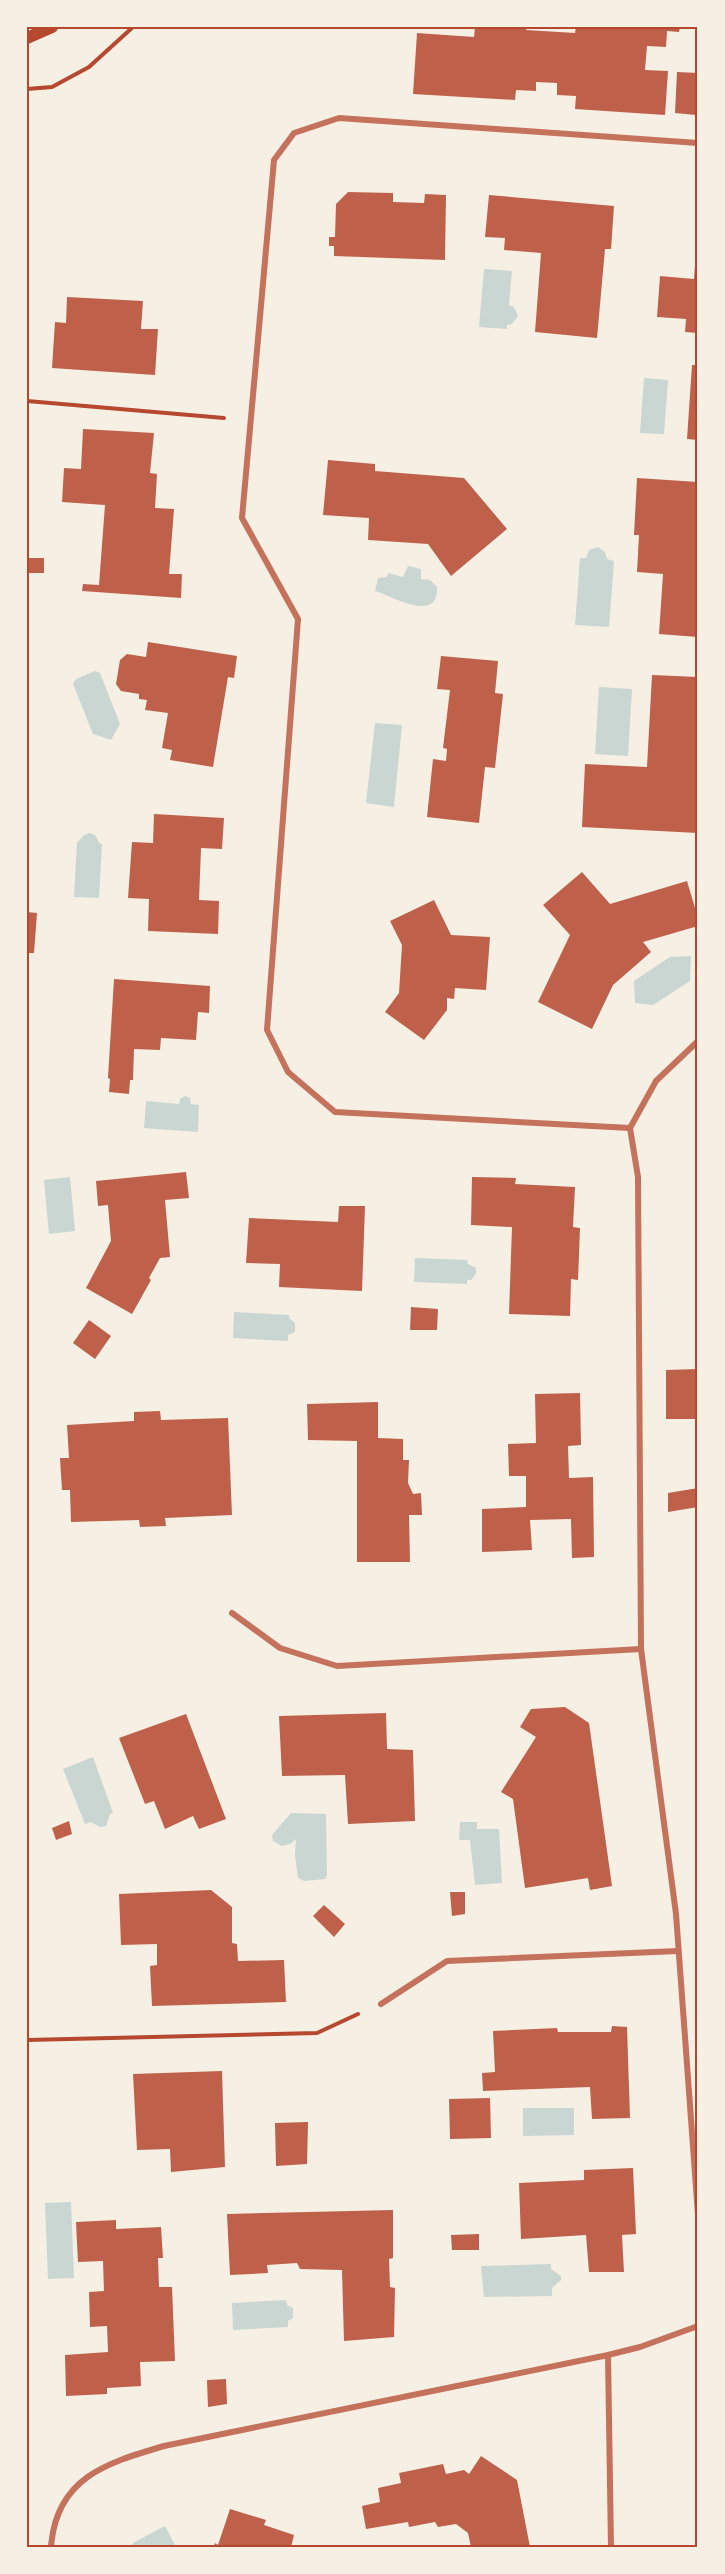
<svg xmlns="http://www.w3.org/2000/svg" width="725" height="2574" font-family="Lato,sans-serif">
  <style>
    .water { fill: #c9d6d2 }
    .building { fill: #bf614a }
    .lines { fill: none; stroke-linecap: round; stroke-linejoin: round }
    .path { stroke: #b5482f; stroke-width: 4 }
    .minor { stroke: #c5725c; stroke-width: 6 }
    .secondary { stroke: #b5482f; stroke-width: 12 }
    .neatline { fill: none; stroke: #b5482f; stroke-width: 2 }
  </style>
  <rect width="100%" height="100%" fill="#f6efe4"/>
  <g class="water">
    <polygon points="484,269 512,271 509,305 514,307 518,316 512,324 507,325 507,329 479,327"/>
    <polygon points="644,378 668,380 664,434 640,433"/>
    <polygon points="598,547 605,552 607,559 614,561 609,627 575,625 580,558 586,558 589,550"/>
    <path d="M408,566L421,569V579L430,580L437,587C439,625 390,595 375,591L378,578L387,577L388,573L403,577Z"/>
    <polygon points="95,671 100,673 120,724 111,740 93,734 73,684 76,679"/>
    <polygon points="599,687 632,689 628,756 595,754"/>
    <polygon points="375,723 402,725 394,807 366,803"/>
    <polygon points="90,833 95,835 100,844 102,844 99,898 74,897 77,843 84,835"/>
    <polygon points="691,956 690,981 653,1005 635,1003 634,981 670,957"/>
    <polygon points="185,1096 190,1098 191,1104 199,1105 198,1132 144,1128 146,1101 179,1104 180,1099"/>
    <polygon points="70,1177 75,1231 49,1234 44,1180"/>
    <polygon points="415,1258 467,1260 468,1264 476,1268 476,1274 471,1280 467,1280 467,1284 414,1282"/>
    <polygon points="234,1312 289,1315 289,1318 295,1323 295,1332 288,1335 288,1341 233,1338"/>
    <polygon points="93,1757 113,1813 110,1814 106,1826 100,1827 91,1822 85,1824 63,1769"/>
    <polygon points="291,1813 326,1814 327,1875 325,1879 304,1881 298,1878 295,1855 296,1839 290,1844 282,1846 273,1841 272,1835"/>
    <polygon points="460,1822 477,1822 477,1829 499,1829 502,1883 475,1885 470,1840 459,1840"/>
    <polygon points="523,2108 574,2108 574,2135 523,2136"/>
    <polygon points="71,2202 74,2278 48,2279 45,2203"/>
    <polygon points="551,2264 551,2269 561,2276 561,2280 552,2288 552,2296 484,2297 481,2266"/>
    <polygon points="286,2300 287,2305 293,2308 293,2318 288,2321 288,2327 233,2330 232,2303"/>
    <polygon points="165,2526 176,2547 132,2547 133,2543"/>
  </g>
  <g class="building">
    <polygon points="475,27 527,27 526,30 575,33 576,27 680,27 679,32 667,31 666,47 647,46 645,70 668,71 665,115 575,109 576,96 557,95 557,83 536,82 536,91 516,90 515,100 413,94 417,33 474,37"/>
    <polygon points="677,72 698,73 696,115 675,113"/>
    <polygon points="348,192 393,193 393,202 424,203 425,194 446,195 445,260 334,256 334,246 329,246 329,237 335,237 336,204"/>
    <polygon points="489,195 614,206 611,249 605,249 597,338 535,332 541,253 504,250 505,238 485,237"/>
    <polygon points="696,251 698,251 698,333 685,332 686,319 657,317 660,276 694,279"/>
    <polygon points="67,297 143,301 141,329 158,329 155,375 52,368 55,322 66,323"/>
    <polygon points="692,365 698,365 698,440 687,439"/>
    <polygon points="83,429 154,433 150,473 157,474 155,508 174,509 169,574 182,574 181,598 82,591 83,584 99,585 105,505 62,502 64,468 81,469"/>
    <polygon points="328,460 375,464 375,471 464,478 507,529 451,576 428,544 368,540 369,518 323,515"/>
    <polygon points="637,478 698,482 698,637 659,634 663,574 637,572 639,535 634,535"/>
    <rect x="27" y="558" width="17" height="15"/>
    <polygon points="148,642 237,656 234,678 228,677 213,767 170,760 172,750 162,748 168,713 145,710 147,700 139,699 139,694 121,691 116,684 120,660 127,654 146,657"/>
    <polygon points="441,656 498,661 495,693 503,694 495,768 485,767 479,823 427,817 433,759 446,761 447,749 443,748 450,690 437,689"/>
    <polygon points="652,675 698,677 698,833 582,827 585,764 647,767"/>
    <polygon points="154,814 224,818 222,849 201,848 199,900 219,901 218,934 148,931 149,899 128,898 132,842 153,843"/>
    <polygon points="582,872 610,904 687,881 698,918 698,926 643,942 651,952 613,985 592,1029 538,1002 570,935 543,905"/>
    <polygon points="434,900 451,935 490,937 486,990 455,988 454,999 447,998 447,1010 424,1040 385,1012 399,993 402,945 390,921"/>
    <polygon points="27,912 37,913 34,953 27,953"/>
    <polygon points="114,979 210,986 209,1013 198,1012 196,1040 161,1038 160,1050 134,1049 133,1080 130,1080 129,1094 109,1092 110,1079 108,1078"/>
    <polygon points="186,1172 189,1198 165,1200 170,1257 160,1258 149,1278 151,1280 132,1314 86,1288 111,1241 108,1205 98,1206 96,1181"/>
    <polygon points="472,1177 516,1178 515,1184 575,1187 573,1227 580,1228 578,1280 571,1279 570,1316 509,1314 512,1227 471,1225"/>
    <polygon points="339,1206 365,1206 362,1291 279,1287 280,1264 246,1263 249,1218 338,1222"/>
    <polygon points="411,1307 438,1309 437,1330 410,1330"/>
    <polygon points="89,1320 111,1336 95,1359 73,1343"/>
    <polygon points="698,1369 698,1419 666,1419 666,1370"/>
    <polygon points="580,1393 581,1445 568,1446 569,1478 593,1477 594,1557 572,1558 571,1519 530,1520 532,1550 482,1552 482,1509 526,1507 526,1476 509,1476 508,1444 536,1443 535,1394"/>
    <polygon points="378,1402 378,1438 403,1439 403,1460 409,1460 408,1483 413,1494 421,1493 422,1515 409,1515 410,1562 357,1562 357,1441 308,1440 307,1404"/>
    <polygon points="160,1411 161,1420 228,1418 232,1515 165,1518 166,1526 140,1527 139,1520 71,1522 70,1490 62,1490 60,1458 69,1458 67,1425 134,1421 134,1412"/>
    <polygon points="698,1488 698,1507 668,1512 668,1493"/>
    <polygon points="565,1707 589,1723 612,1886 590,1890 588,1878 525,1888 513,1799 501,1792 536,1737 520,1727 531,1709"/>
    <polygon points="386,1713 387,1749 413,1750 415,1821 348,1824 345,1775 282,1776 279,1716"/>
    <polygon points="186,1714 226,1819 199,1829 193,1816 165,1829 154,1801 145,1804 119,1738"/>
    <polygon points="69,1821 72,1834 56,1840 52,1828"/>
    <polygon points="211,1890 232,1907 232,1943 237,1944 238,1961 284,1960 286,2002 152,2006 150,1966 157,1965 157,1944 121,1945 119,1894"/>
    <polygon points="450,1892 465,1892 465,1914 452,1916"/>
    <polygon points="324,1905 345,1924 334,1937 313,1916"/>
    <polygon points="612,2026 627,2027 630,2118 592,2119 590,2087 483,2091 482,2073 495,2072 493,2031 557,2028 558,2032 611,2032"/>
    <polygon points="222,2071 225,2167 171,2172 170,2149 137,2150 133,2074"/>
    <polygon points="490,2098 491,2138 450,2139 449,2099"/>
    <polygon points="308,2122 307,2164 276,2166 275,2123"/>
    <polygon points="633,2168 636,2234 622,2235 624,2272 589,2272 586,2235 521,2239 519,2183 584,2180 584,2170"/>
    <polygon points="393,2210 393,2258 389,2259 390,2287 395,2288 394,2337 344,2341 342,2270 300,2269 297,2263 267,2265 268,2273 230,2275 227,2214"/>
    <polygon points="116,2220 116,2229 161,2227 163,2258 158,2258 159,2287 172,2287 175,2361 140,2362 141,2386 107,2388 107,2394 66,2396 65,2355 108,2352 107,2326 90,2327 89,2292 104,2291 103,2261 78,2262 76,2222"/>
    <polygon points="479,2234 479,2250 452,2250 451,2235"/>
    <polygon points="226,2379 227,2404 208,2407 207,2380"/>
    <polygon points="481,2456 517,2480 530,2547 471,2547 468,2533 456,2524 438,2527 435,2522 409,2527 408,2522 366,2529 362,2506 380,2502 378,2488 401,2483 399,2473 443,2464 446,2474 464,2470 469,2474"/>
    <polygon points="230,2509 266,2520 264,2525 294,2535 291,2547 214,2547 215,2543 218,2545"/>
  </g>
  <g class="lines">
    <g class="path">
      <polyline points="27,89 52,87 89,67 133,27"/>
      <polyline points="27,401 224,418"/>
      <polyline points="27,2040 317,2033 358,2014"/>
    </g>
    <g class="minor">
      <polyline points="698,143 339,118 294,133 274,160 242,518 298,619 267,1030 288,1072 335,1112 630,1128 656,1081 698,1041"/>
      <polyline points="630,1128 638,1177 641,1649 676,1914 698,2215"/>
      <polyline points="232,1613 280,1648 337,1666 641,1649"/>
      <polyline points="381,2004 447,1961 678,1951"/>
      <polyline points="608,2355 611,2547"/>
      <path d="M51,2547C56,2478 106,2463 164,2446L608,2355L640,2347L698,2326"/>
    </g>
    <polyline class="secondary" points="27,38 52,27"/>
  </g>
  <rect width="725" height="2574" fill="none" stroke="#f6efe4" stroke-width="57"/>
  <rect x="28" y="28" width="668" height="2518" class="neatline"/>
</svg>
